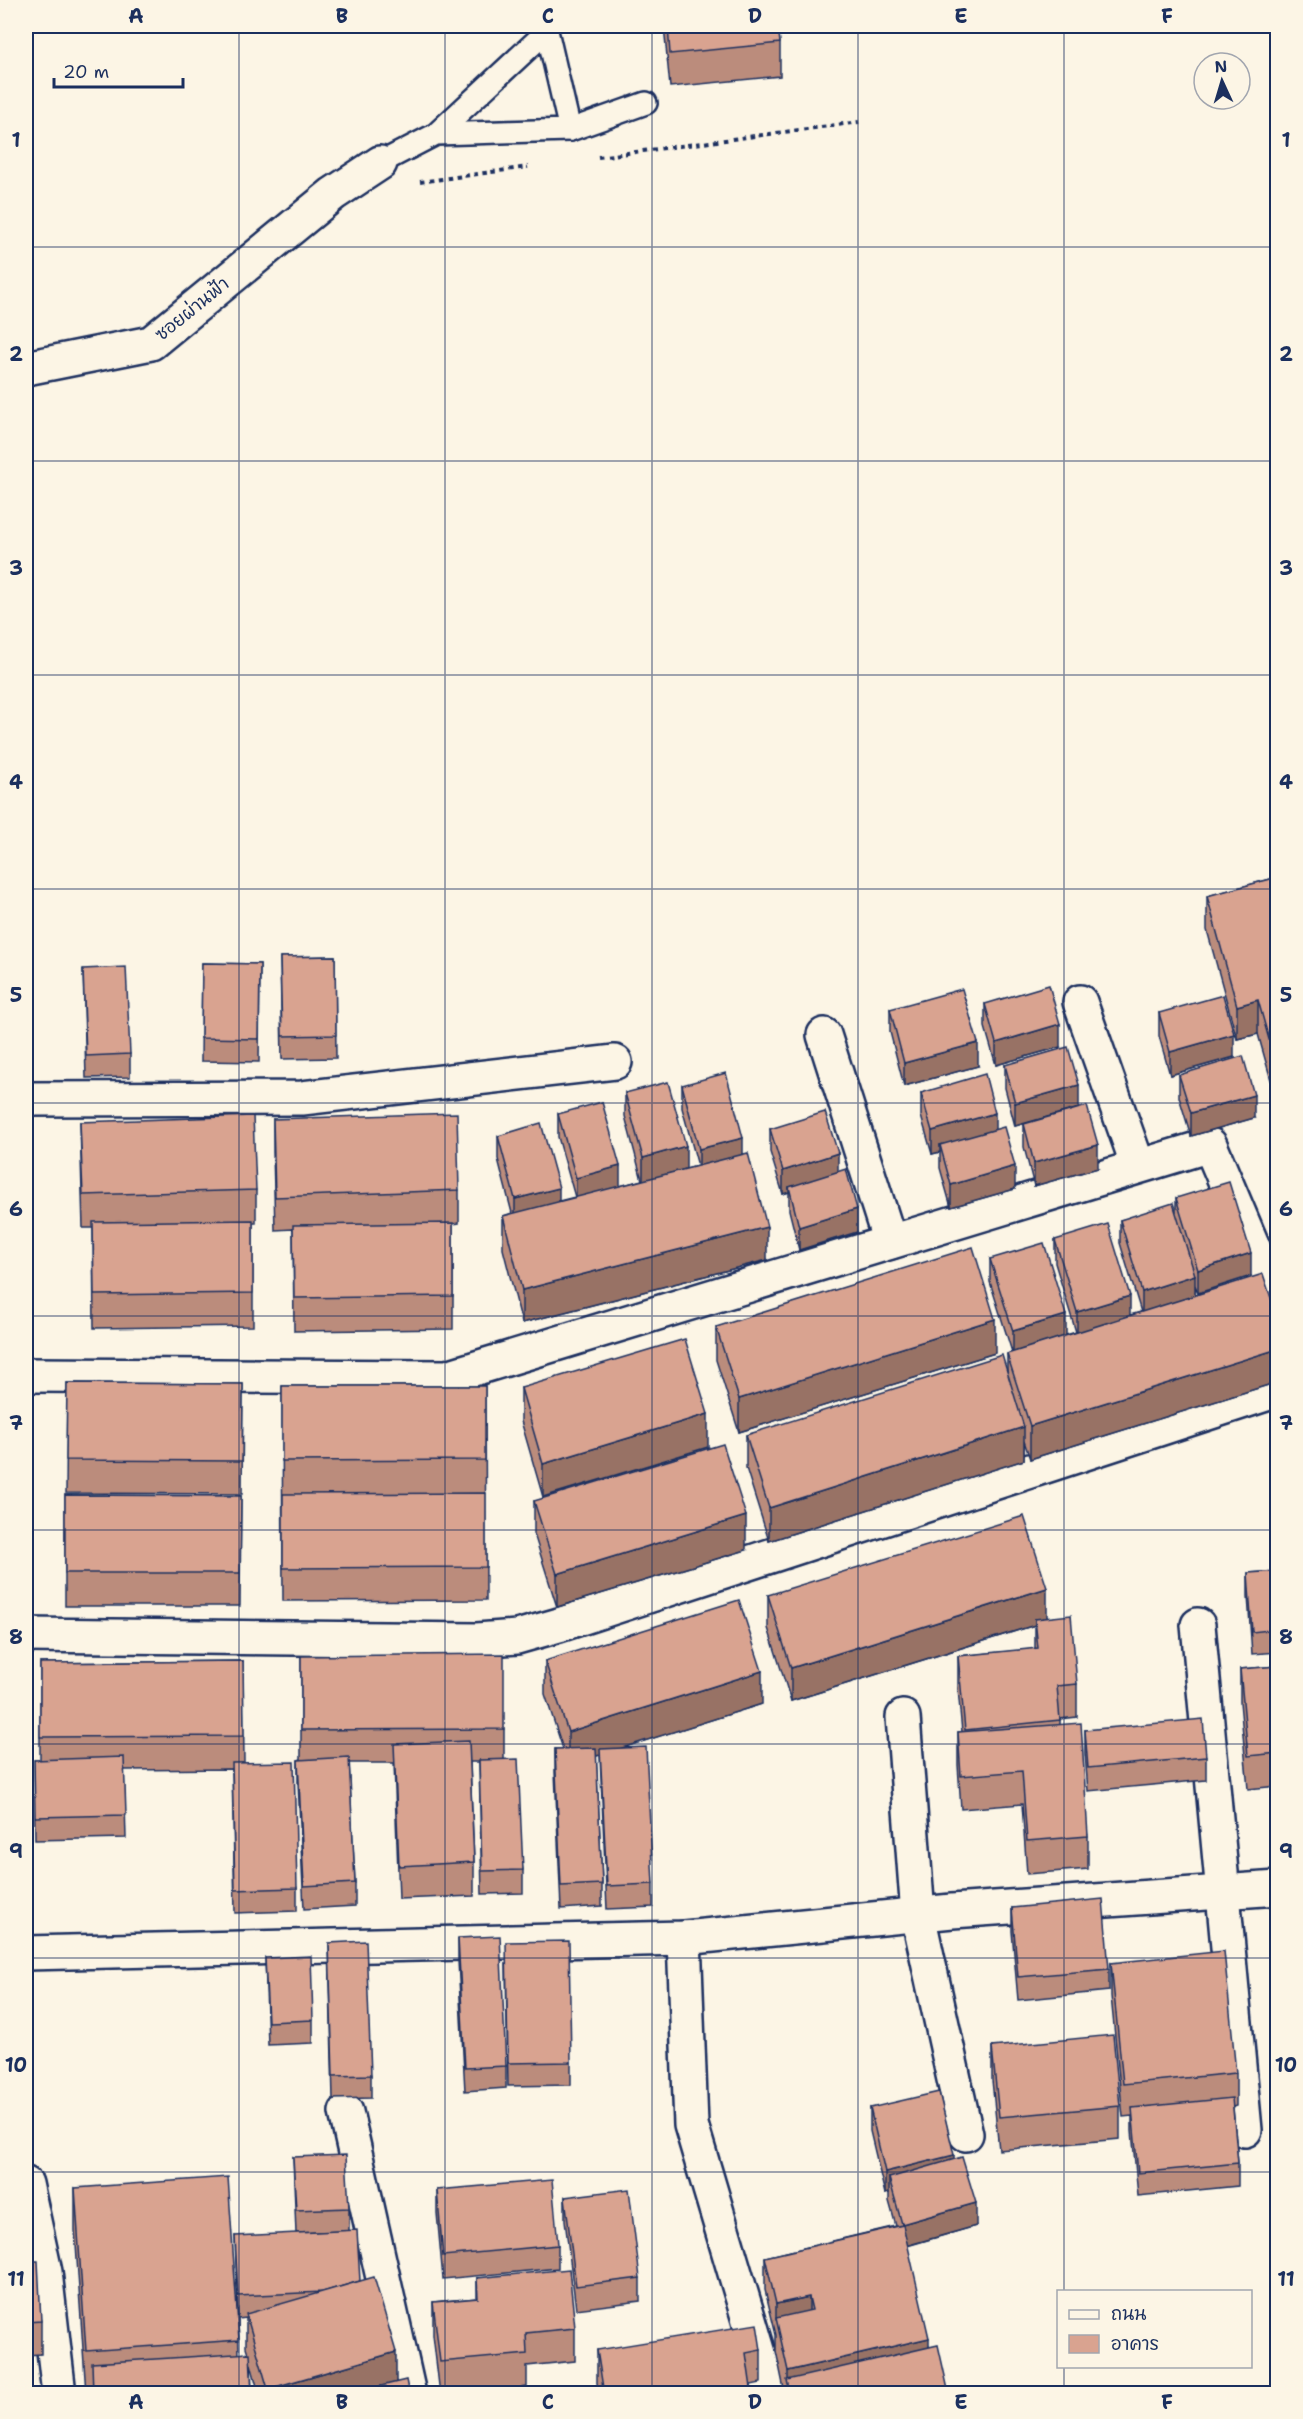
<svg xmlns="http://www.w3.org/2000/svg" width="1303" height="2419" font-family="'Shantell Sans','Playpen Sans Thai',sans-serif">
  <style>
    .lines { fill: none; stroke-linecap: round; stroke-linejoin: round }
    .service-casing { stroke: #1b2f5e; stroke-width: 26 }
    .minor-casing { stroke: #1b2f5e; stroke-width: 38 }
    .path { stroke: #1b2f5e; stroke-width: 4; stroke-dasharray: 4.5 4.5; stroke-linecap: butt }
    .service { stroke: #fcf5e5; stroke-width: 21 }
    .minor { stroke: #fcf5e5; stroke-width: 33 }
    .wall { fill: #bb8c7c; stroke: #1b2f5e; stroke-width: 1.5; fill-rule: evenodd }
    .shaded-wall { fill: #987265; stroke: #1b2f5e; stroke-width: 1.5 }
    .building { fill: #d9a390; stroke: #1b2f5e; stroke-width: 1.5 }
    .grid { fill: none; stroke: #1b2f5e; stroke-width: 1.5; stroke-opacity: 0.55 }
    .labels { text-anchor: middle; stroke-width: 4.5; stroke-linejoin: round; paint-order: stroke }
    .street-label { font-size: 18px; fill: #1b2f5e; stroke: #fcf5e5 }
    .neatline { fill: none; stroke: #1b2f5e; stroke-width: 2 }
    .grid-label { font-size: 20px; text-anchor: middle; font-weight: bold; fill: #1b2f5e }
  </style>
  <rect width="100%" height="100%" fill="#fcf5e5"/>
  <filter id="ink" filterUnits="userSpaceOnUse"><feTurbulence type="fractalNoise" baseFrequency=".0167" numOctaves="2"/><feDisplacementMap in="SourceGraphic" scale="12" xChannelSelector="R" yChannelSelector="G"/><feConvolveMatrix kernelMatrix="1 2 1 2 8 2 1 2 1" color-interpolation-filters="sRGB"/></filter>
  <g filter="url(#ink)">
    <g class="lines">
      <g class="service-casing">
        <g id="service">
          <polyline points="570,130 646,103"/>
          <polyline points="380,163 436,134 547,31 570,130 436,134"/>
        </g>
      </g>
      <g class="minor-casing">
        <g id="minor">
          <polyline points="26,368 151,343 333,194 380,163"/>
          <polyline points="1080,1002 1138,1166"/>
          <polyline points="824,1035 890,1242"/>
          <polyline points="26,1099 302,1098 615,1062"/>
          <polyline points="26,1375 447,1377 1210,1145 1278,1306"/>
          <polyline points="1198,1625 1245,2130"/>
          <polyline points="26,1635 477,1640 517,1637 559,1625 1278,1390"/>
          <polyline points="903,1717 918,1915 966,2134"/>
          <polyline points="684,1938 691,2125 771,2394"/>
          <polyline points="26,1953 684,1938 952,1911 1278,1888"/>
          <polyline points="346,2112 409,2394"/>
          <polyline points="26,2184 45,2272 59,2394"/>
        </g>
      </g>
      <g class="path">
        <polyline points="598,157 859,122"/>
        <polyline points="420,182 528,167"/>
      </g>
      <use href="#service" class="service"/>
      <use href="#minor" class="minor"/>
    </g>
    <g class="wall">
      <polygon points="664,26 778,26 780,43 780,76 670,87"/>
      <polygon points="1278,877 1278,1105 1258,1034 1237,1039 1207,930 1207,896"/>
      <polygon points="335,956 336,1058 282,1059 280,957"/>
      <polygon points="202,963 260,964 259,1062 201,1061"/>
      <polygon points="83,969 130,1054 130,1077 86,1078"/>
      <polygon points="985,1004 1060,1047 996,1065 985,1027"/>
      <polygon points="890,1009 978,1066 904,1086 890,1032"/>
      <polygon points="1159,1013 1234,1057 1170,1075 1159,1036"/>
      <polygon points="1005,1065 1079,1108 1015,1126 1005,1088"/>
      <polygon points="1179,1075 1254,1118 1191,1136 1179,1097"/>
      <polygon points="682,1085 743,1154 767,1260 522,1323 503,1249 503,1216 512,1213 498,1159 498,1136 559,1201 575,1197 558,1137 558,1114 620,1186 642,1180 625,1116 625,1093 686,1169 698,1166 682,1108"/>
      <polygon points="921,1093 995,1130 1015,1189 951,1207 940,1168 940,1152 932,1154 921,1116"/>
      <polygon points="273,1119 459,1190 459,1223 453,1224 453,1329 294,1331 293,1229 275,1230 273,1152"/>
      <polygon points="80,1122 256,1190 256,1223 253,1223 253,1326 94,1328 93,1228 83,1228"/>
      <polygon points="1024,1124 1098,1168 1034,1186 1024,1147"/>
      <polygon points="770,1129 838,1172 857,1232 799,1250 789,1210 789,1192 783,1194 770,1152"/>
      <polygon points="1176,1198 1251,1276 1198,1293 1195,1285 1195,1295 1278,1319 1278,1382 1030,1459 1024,1441 1024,1460 769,1541 746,1468 746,1435 1007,1373 1007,1354 1012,1352 990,1282 990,1259 1066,1335 1076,1332 1055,1263 1055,1240 1130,1315 1141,1312 1120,1243 1120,1220 1176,1211"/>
      <polygon points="716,1327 995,1353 739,1432 716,1360"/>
      <polygon points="67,1383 243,1384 242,1494 66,1493"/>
      <polygon points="282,1386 485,1386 486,1600 283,1601"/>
      <polygon points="521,1388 708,1447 543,1497 521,1421"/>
      <polygon points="1278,1452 1278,1484 1275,1475 1275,1453"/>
      <polygon points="65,1495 241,1496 240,1606 65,1606"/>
      <polygon points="534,1501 746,1550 557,1607 534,1534"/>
      <polygon points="1278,1571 1278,1652 1252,1654 1248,1596 1248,1573"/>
      <polygon points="768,1595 1047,1617 1077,1684 1077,1717 1060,1719 1060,1725 1088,1836 1088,1869 1027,1874 1022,1804 961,1809 958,1765 958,1732 962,1732 958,1689 958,1656 1035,1649 1035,1625 791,1701 768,1628"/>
      <polygon points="301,1656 504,1729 504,1760 523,1870 523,1893 482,1894 479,1762 470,1762 474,1862 474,1896 399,1899 394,1763 349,1763 355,1883 355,1906 304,1909 298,1782 298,1760 301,1759"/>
      <polygon points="243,1661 244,1763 297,1888 297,1911 235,1913 232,1769 124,1770 126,1838 35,1840 34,1760 40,1760 40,1663"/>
      <polygon points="545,1661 762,1704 621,1748 653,1884 653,1907 607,1909 600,1755 596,1756 602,1884 602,1906 561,1909 555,1772 555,1749 563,1749 545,1694"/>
      <polygon points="1278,1666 1278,1786 1248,1789 1240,1702 1240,1669"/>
      <polygon points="1085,1730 1206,1757 1206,1780 1088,1791 1085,1753"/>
      <polygon points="1012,1908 1109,1969 1109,1991 1018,2000 1012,1931"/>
      <polygon points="458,1938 506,2066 506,2088 465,2091 458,1961"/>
      <polygon points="329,1943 371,2075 371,2098 333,2099"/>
      <polygon points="265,1958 313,2020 313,2043 268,2045"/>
      <polygon points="1111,1963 1236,2073 1236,2106 1233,2107 1238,2163 1238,2186 1138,2196 1132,2131 1132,2116 1123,2117 1111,1996"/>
      <polygon points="506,1965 571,2062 571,2085 508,2086"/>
      <polygon points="992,2047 1120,2106 1120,2139 999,2150 992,2080"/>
      <polygon points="870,2108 954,2159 976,2226 907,2246 929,2347 949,2394 785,2394 776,2351 776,2335 765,2290 765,2257 896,2226 889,2201 889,2193 885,2194 870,2131"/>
      <polygon points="293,2157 349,2208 349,2231 296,2233"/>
      <path d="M75,2188L238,2315L235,2236L360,2281L396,2382L409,2394H259L251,2364L252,2394L86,2393L75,2230ZM246,2318V2347L248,2353L239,2354L238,2319Z"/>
      <polygon points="437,2190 558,2245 558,2268 443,2279 437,2213"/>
      <polygon points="565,2197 640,2278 640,2301 576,2309 565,2220"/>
      <polygon points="26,2261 41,2321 41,2354 26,2355"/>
      <polygon points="477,2278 575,2328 575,2361 527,2366 527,2387 457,2394 440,2394 433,2335 433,2302 477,2298"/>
      <polygon points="597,2350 761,2350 761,2383 751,2385 751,2394 599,2394 597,2383"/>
    </g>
    <g class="shaded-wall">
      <polygon points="1258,1000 1258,1034 1237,1039 1237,1006"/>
      <polygon points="1060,1024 1060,1047 996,1065 996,1043"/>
      <polygon points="1234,1034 1234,1057 1170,1075 1170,1052"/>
      <polygon points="978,1043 978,1066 904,1086 904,1063"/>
      <polygon points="1079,1085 1079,1108 1015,1126 1015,1103"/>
      <polygon points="1254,1095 1254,1118 1191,1136 1191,1113"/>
      <polygon points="995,1113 995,1136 940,1145 940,1152 932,1154 932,1131"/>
      <polygon points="743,1138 743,1161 699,1172 699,1149"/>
      <polygon points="1098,1145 1098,1168 1034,1186 1034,1163"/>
      <polygon points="686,1146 686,1169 643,1181 643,1158"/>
      <polygon points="838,1153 838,1176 789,1187 789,1192 783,1194 783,1171"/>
      <polygon points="620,1166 620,1189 576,1201 576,1178"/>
      <polygon points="1015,1166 1015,1189 951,1207 951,1185"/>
      <polygon points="559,1188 559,1211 515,1222 515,1199"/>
      <polygon points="857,1209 857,1232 799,1250 799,1227"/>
      <polygon points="767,1227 767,1260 522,1323 522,1290"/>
      <polygon points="1251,1253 1251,1276 1198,1293 1198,1270"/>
      <polygon points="1195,1275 1195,1298 1142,1315 1142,1292"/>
      <polygon points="1130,1296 1130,1319 1077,1335 1077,1312"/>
      <polygon points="1066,1315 1066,1338 1013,1353 1013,1331"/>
      <polygon points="995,1319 995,1353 739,1432 739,1399"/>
      <polygon points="1278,1349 1278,1382 1030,1459 1030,1426"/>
      <polygon points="708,1414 708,1447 543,1497 543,1464"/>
      <polygon points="1024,1427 1024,1460 769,1541 769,1508"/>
      <polygon points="746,1516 746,1550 557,1607 557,1574"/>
      <polygon points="1047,1588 1047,1621 1035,1619 1035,1625 791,1701 791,1668"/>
      <polygon points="762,1671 762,1704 568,1765 568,1732"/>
      <polygon points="954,2155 954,2178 889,2178 889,2193 885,2194 885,2172"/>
      <polygon points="976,2203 976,2226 902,2247 902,2224"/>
      <polygon points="809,2297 809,2330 776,2320 776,2304"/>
      <polygon points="929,2338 929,2371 788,2383 788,2371"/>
      <polygon points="396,2352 396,2385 366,2394 268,2394 268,2389"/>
    </g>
    <g class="building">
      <polygon points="668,26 778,26 780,43 670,54"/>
      <polygon points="1278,877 1278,1072 1258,1000 1237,1006 1207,896"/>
      <polygon points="335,956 336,1035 282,1036 280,957"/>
      <polygon points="202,963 260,964 259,1039 201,1038"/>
      <polygon points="126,967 130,1054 86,1056 83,969"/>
      <polygon points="1049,985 1060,1024 996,1043 985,1004"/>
      <polygon points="962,989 978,1043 904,1063 890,1009"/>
      <polygon points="1223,995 1234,1034 1170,1052 1159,1013"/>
      <polygon points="1068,1047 1079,1085 1015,1103 1005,1065"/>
      <polygon points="1243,1056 1254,1095 1191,1113 1179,1075"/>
      <polygon points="726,1073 743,1138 699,1149 682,1085"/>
      <polygon points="985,1074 995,1113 932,1131 921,1093"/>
      <polygon points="668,1082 686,1146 643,1158 625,1093"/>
      <polygon points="602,1102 620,1166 576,1178 558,1114"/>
      <polygon points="1087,1106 1098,1145 1034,1163 1024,1124"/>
      <polygon points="825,1112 838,1153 783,1171 770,1129"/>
      <polygon points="457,1113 459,1190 275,1197 273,1119"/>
      <polygon points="253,1116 256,1190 83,1195 80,1122"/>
      <polygon points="541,1123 559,1188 515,1199 498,1136"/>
      <polygon points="1004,1127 1015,1166 951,1185 940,1145"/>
      <polygon points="748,1153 767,1227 522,1290 503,1216"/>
      <polygon points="846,1169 857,1209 799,1227 789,1187"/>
      <polygon points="1229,1182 1251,1253 1198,1270 1176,1198"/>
      <polygon points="1173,1203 1195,1275 1142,1292 1120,1220"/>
      <polygon points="253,1220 253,1293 94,1295 93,1222"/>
      <polygon points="453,1223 453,1296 294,1298 293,1225"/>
      <polygon points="1108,1224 1130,1296 1077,1312 1055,1240"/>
      <polygon points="1044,1243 1066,1315 1013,1331 990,1259"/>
      <polygon points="973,1247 995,1319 739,1399 716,1327"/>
      <polygon points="1263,1274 1278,1319 1278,1349 1030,1426 1007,1354"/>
      <polygon points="685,1339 708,1414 543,1464 521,1388"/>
      <polygon points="1002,1355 1024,1427 769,1508 746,1435"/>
      <polygon points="67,1383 243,1384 242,1461 66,1460"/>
      <polygon points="282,1386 485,1386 485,1460 282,1461"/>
      <polygon points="723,1444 746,1516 557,1574 534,1501"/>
      <polygon points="1278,1452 1278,1462 1275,1453"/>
      <polygon points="486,1493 486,1567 283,1568 283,1494"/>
      <polygon points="65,1495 241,1496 240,1573 65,1573"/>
      <polygon points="1024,1516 1047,1588 791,1668 768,1595"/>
      <polygon points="1278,1571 1278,1629 1252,1632 1248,1573"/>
      <polygon points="739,1600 762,1671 568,1732 545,1661"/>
      <polygon points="1071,1615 1077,1684 1057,1686 1060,1720 965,1730 958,1656 1038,1648 1035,1619"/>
      <polygon points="504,1654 504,1729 301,1730 301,1656"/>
      <polygon points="243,1661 244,1736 40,1737 40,1663"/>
      <polygon points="1278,1666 1278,1753 1248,1756 1240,1669"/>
      <polygon points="1203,1719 1206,1757 1088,1768 1085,1730"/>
      <polygon points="1081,1723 1088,1836 1027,1841 1022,1771 961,1776 958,1732"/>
      <polygon points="469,1741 474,1862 399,1866 394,1744"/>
      <polygon points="646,1747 653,1884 607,1886 600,1749"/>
      <polygon points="596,1748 602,1884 561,1886 555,1749"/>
      <polygon points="124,1757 126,1815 35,1817 34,1760"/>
      <polygon points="349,1757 355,1883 304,1886 298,1760"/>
      <polygon points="518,1759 523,1870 482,1871 479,1760"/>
      <polygon points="294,1762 297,1888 235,1890 232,1763"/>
      <polygon points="1103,1899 1109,1969 1018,1977 1012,1908"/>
      <polygon points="500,1936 506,2066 465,2068 458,1938"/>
      <polygon points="366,1941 371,2075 333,2076 329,1943"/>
      <polygon points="569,1941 571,2062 508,2063 506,1942"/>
      <polygon points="1224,1951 1236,2073 1123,2084 1111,1963"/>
      <polygon points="311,1956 313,2020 268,2022 265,1958"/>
      <polygon points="1113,2035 1120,2106 999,2117 992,2047"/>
      <polygon points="939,2092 954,2155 885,2172 870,2108"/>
      <polygon points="1232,2098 1238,2163 1138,2173 1132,2108"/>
      <polygon points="346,2155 349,2208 296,2210 293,2157"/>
      <polygon points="962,2157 976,2203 902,2224 889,2178"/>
      <polygon points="228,2177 239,2340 86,2351 75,2188"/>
      <polygon points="552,2180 558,2245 443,2256 437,2190"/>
      <polygon points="629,2189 640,2278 576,2286 565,2197"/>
      <polygon points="903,2225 929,2338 788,2371 776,2318 812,2310 809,2297 776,2304 765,2257"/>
      <polygon points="357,2230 360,2281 323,2292 238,2296 235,2236"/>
      <polygon points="26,2261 38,2261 41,2321 26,2322"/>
      <polygon points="569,2269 575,2328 526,2333 527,2354 440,2362 433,2302 478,2298 477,2278"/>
      <polygon points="374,2277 396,2352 268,2389 246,2314"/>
      <polygon points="757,2324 761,2350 746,2353 751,2388 729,2392 729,2394 604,2394 597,2350"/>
      <polygon points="938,2345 949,2394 790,2394 787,2380"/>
      <polygon points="250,2353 252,2394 93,2394 92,2363"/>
      <polygon points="406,2380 409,2394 348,2394"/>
    </g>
  </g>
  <path class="grid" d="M239,26V2394M445,26V2394M652,26V2394M858,26V2394M1064,26V2292M26,247H1278M26,461H1278M26,675H1278M26,889H1278M26,1103H1278M26,1316H1278M26,1530H1278M26,1744H1278M26,1958H1278M26,2172H1278M1064,2366V2394"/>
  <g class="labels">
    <g class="street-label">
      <text transform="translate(192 309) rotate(-39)" y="6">ซอยผ่านฟ้า</text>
    </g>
  </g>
  <rect width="1303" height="2419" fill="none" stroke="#fcf5e5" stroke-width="66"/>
  <rect x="1057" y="2290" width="195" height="78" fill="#fcf5e5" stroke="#a2a6af" stroke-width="1.5"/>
  <rect x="1069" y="2310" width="30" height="9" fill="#fcf5e5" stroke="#a2a6af" stroke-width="1.5"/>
  <text x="1111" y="2320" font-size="18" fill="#1b2f5e">ถนน</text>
  <rect x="1069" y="2335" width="30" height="18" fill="#d9a390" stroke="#a2a6af" stroke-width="1.5"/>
  <text x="1111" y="2350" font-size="18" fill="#1b2f5e">อาคาร</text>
  <g transform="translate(1222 81) rotate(356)"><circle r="28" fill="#fcf5e5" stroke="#a2a6af" stroke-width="1.5"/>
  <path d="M0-4.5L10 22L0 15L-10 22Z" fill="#1b2f5e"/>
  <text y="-9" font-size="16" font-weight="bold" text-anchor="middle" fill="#1b2f5e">N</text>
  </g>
  <path d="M54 78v9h129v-9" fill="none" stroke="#1b2f5e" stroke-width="3"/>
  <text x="63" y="78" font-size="18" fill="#1b2f5e" stroke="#fcf5e5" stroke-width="4.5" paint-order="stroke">20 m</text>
  <rect x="33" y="33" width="1237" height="2353" class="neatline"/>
  <g class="grid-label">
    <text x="136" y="23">A</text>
    <text x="342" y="23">B</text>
    <text x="548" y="23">C</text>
    <text x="755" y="23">D</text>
    <text x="961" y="23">E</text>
    <text x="1167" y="23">F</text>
    <text x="16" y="147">1</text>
    <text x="1286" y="147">1</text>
    <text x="16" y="361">2</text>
    <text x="1286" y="361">2</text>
    <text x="16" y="575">3</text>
    <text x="1286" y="575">3</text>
    <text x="16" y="789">4</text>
    <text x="1286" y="789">4</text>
    <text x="16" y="1002">5</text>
    <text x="1286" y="1002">5</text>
    <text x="16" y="1216">6</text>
    <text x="1286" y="1216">6</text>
    <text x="16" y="1430">7</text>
    <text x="1286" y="1430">7</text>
    <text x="16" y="1644">8</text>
    <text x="1286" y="1644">8</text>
    <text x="16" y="1858">9</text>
    <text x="1286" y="1858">9</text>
    <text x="16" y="2072">10</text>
    <text x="1286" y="2072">10</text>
    <text x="16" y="2286">11</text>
    <text x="1286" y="2286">11</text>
    <text x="136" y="2409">A</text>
    <text x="342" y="2409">B</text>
    <text x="548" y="2409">C</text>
    <text x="755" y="2409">D</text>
    <text x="961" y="2409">E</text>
    <text x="1167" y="2409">F</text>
  </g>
</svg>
